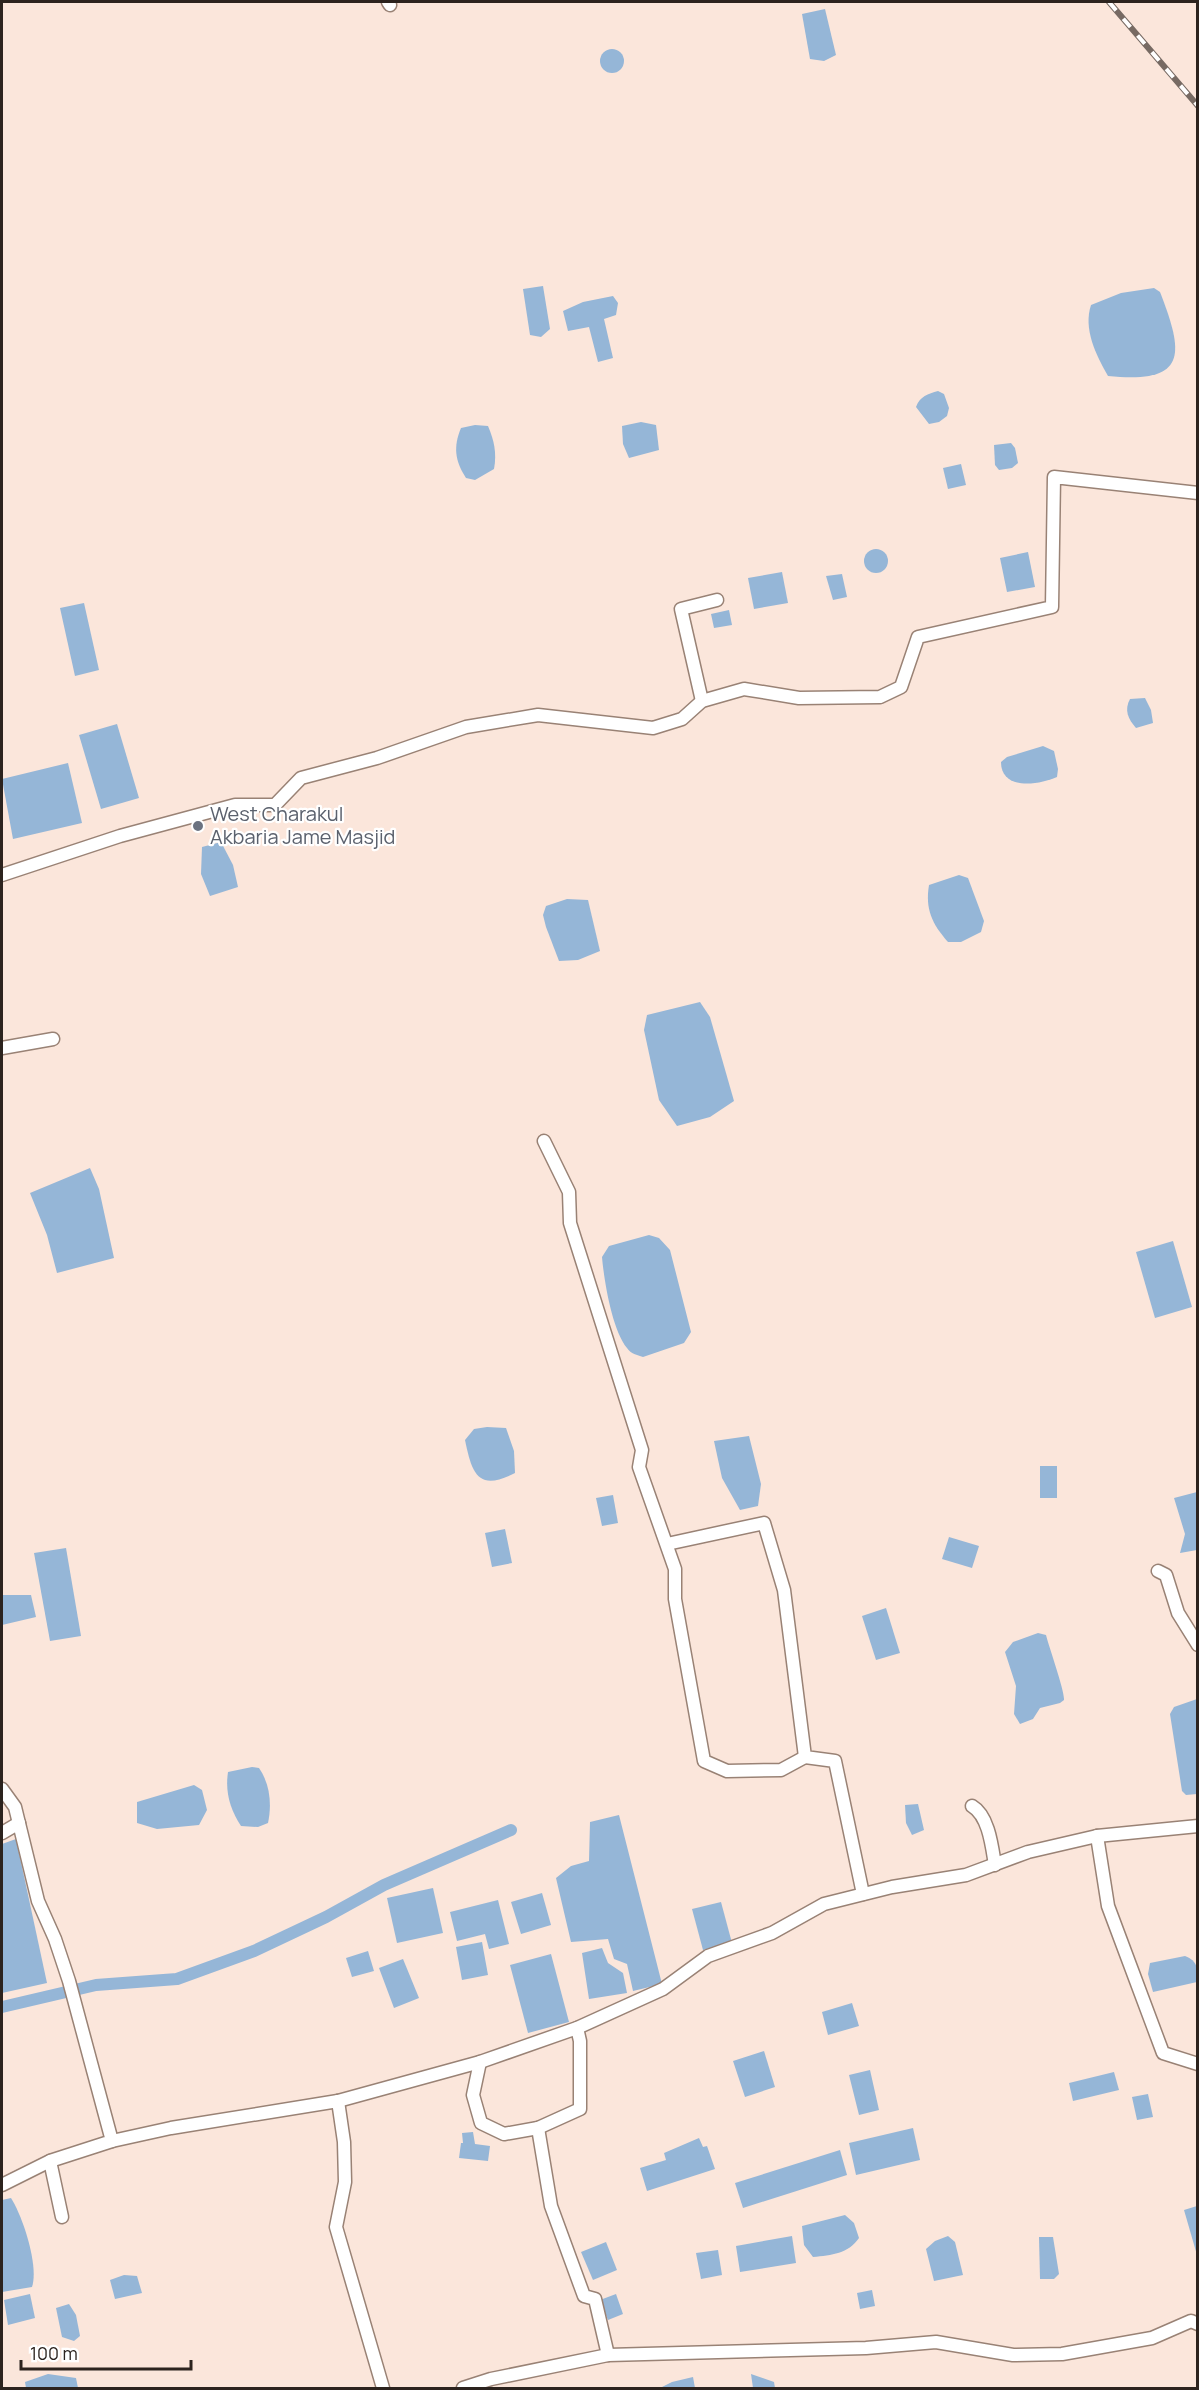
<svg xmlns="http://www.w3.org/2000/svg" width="1199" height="2390" font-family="Manrope,sans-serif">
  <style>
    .water { fill: #95b6d7 }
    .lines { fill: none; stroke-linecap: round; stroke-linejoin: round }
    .canal { stroke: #95b6d7; stroke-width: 12 }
    .street-casing { stroke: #998275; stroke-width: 15 }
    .street { stroke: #fff; stroke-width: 12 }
    .rail-casing { stroke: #776a63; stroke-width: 6 }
    .rail { stroke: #fff; stroke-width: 4; stroke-dasharray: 11; stroke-linecap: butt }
    .worship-dot { fill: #6b7280; stroke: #fff; stroke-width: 2 }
    .labels { text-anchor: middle; stroke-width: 4.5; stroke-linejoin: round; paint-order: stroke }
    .worship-label { font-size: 20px; fill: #5b616d; stroke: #fff; text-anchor: start }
  </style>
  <rect width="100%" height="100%" fill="#fbe6db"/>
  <g class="water">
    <polygon points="825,9 836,55 824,61 810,59 802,14"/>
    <circle cx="612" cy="61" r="12"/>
    <polygon points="543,286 550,329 541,337 530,335 523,289"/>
    <path d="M1154,288L1160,292C1184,354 1188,384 1108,376C1096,355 1083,329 1091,305L1121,293Z"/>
    <polygon points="613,296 618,303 616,315 604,319 613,358 598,362 589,327 568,331 563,311 583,302"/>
    <path d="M938,391L944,394L949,408L947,416L939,422L929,424L916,407C920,396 928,394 938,391Z"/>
    <polygon points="641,422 656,425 659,450 629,458 623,444 622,426"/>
    <path d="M475,425L488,426C494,440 497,453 494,469L475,480L466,478C455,461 453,447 461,428Z"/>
    <polygon points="1011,443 1015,448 1018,463 1012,468 999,470 995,465 994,445"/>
    <polygon points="961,464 966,485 948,489 943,468"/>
    <circle cx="876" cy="561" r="12"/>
    <polygon points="1028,552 1035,587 1007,592 1000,558"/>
    <polygon points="782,572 788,603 754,609 748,578"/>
    <polygon points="842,574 847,597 833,600 826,576"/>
    <polygon points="84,603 99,670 75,676 60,608"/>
    <polygon points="729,610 732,625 714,628 711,614"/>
    <path d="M1145,698L1151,710L1153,723L1136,728C1128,719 1124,710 1130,699Z"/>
    <polygon points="117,724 139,798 101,809 79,735"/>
    <path d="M1043,746L1054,751L1058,769L1057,777C1039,785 1001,791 1001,762L1007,757Z"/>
    <polygon points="68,763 82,823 13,839 2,779"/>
    <polygon points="221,842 233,865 238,887 210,896 201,874 202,847"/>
    <path d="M959,875L968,878L984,921L981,932L961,942H948C932,924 925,909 929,885Z"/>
    <polygon points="567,899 588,900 600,951 578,960 559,961 546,927 543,915 546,906"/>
    <polygon points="700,1002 710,1017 734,1101 710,1117 677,1126 659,1100 644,1030 647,1015"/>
    <polygon points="90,1168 99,1189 114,1258 57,1273 47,1235 30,1193"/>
    <path d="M649,1235L659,1238L670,1250L691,1332L684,1343L643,1357C637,1355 631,1354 627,1348C612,1330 604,1280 602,1257L609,1246Z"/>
    <polygon points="1173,1241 1192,1307 1155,1318 1136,1252"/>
    <path d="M487,1427L506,1428L514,1451L515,1473C478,1492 472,1474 465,1440L474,1429Z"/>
    <polygon points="749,1436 761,1484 758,1506 740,1510 722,1478 714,1441"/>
    <rect x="1040" y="1466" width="17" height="32"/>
    <polygon points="1197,1492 1197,1550 1180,1553 1185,1534 1174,1498"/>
    <polygon points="613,1495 618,1523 602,1526 596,1498"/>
    <polygon points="505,1529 512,1563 492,1567 485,1533"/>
    <polygon points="949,1537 979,1546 972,1568 942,1559"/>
    <polygon points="66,1548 81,1636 50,1641 34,1553"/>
    <polygon points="2,1595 31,1595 36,1617 2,1625"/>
    <polygon points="886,1608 900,1653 876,1660 862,1616"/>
    <path d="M1038,1633L1046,1635C1049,1647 1065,1692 1064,1700L1060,1703L1040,1708L1033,1719L1020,1724L1014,1714L1016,1686L1005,1652L1013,1642Z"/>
    <polygon points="1197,1699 1197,1794 1186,1795 1182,1791 1170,1714 1174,1707"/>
    <path d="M252,1767L259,1768C270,1784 272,1804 268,1823L258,1827L241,1826C230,1809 225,1792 228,1772Z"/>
    <polygon points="194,1785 202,1790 207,1810 199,1825 157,1829 137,1823 137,1802"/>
    <polygon points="918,1804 924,1830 912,1835 906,1823 905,1805"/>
    <polygon points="619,1815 662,1984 633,1991 627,1964 614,1959 608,1939 571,1942 556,1878 571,1866 589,1861 590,1822"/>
    <polygon points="16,1839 47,1983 2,1993 2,1844"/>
    <polygon points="433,1888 443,1933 397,1943 387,1898"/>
    <polygon points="542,1893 551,1925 521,1934 511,1902"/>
    <polygon points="498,1900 509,1944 489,1949 485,1934 457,1941 450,1912"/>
    <polygon points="721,1902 732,1943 703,1950 692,1909"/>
    <polygon points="482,1942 488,1975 462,1980 456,1947"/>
    <polygon points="602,1948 608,1963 623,1973 627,1993 589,1999 582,1953"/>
    <polygon points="368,1951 374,1971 352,1977 346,1958"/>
    <polygon points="551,1954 569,2022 528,2033 510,1965"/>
    <path d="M1185,1956C1198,1961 1198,1969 1197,1982L1153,1992L1148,1974L1150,1963Z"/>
    <polygon points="403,1959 419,1998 394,2008 379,1968"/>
    <polygon points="852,2003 859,2026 828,2035 822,2012"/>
    <polygon points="764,2051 775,2087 745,2097 733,2061"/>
    <polygon points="870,2070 879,2110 859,2115 849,2075"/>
    <polygon points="1114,2072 1119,2090 1073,2101 1069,2083"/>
    <polygon points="1148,2094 1153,2117 1137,2120 1132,2097"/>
    <polygon points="913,2128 920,2160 856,2175 849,2143"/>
    <polygon points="473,2132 475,2144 490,2146 488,2161 459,2158 461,2143 463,2143 462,2133"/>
    <polygon points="699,2138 703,2147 707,2146 715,2169 647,2191 640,2168 666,2160 664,2153"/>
    <polygon points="840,2150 847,2175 743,2208 735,2183"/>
    <path d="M11,2198C23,2217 39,2266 32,2287L2,2292V2200Z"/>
    <polygon points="1197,2206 1198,2206 1197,2255 1184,2210"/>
    <path d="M845,2215L854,2223L859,2238C848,2254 832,2255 813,2257L804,2245L802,2226Z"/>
    <polygon points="792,2236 796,2263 740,2272 736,2246"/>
    <polygon points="948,2236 955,2242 963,2275 934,2281 926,2249 935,2241"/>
    <polygon points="1039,2237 1053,2237 1059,2274 1054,2279 1040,2279"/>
    <polygon points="606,2242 617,2270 593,2280 581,2252"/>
    <polygon points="718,2250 722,2275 701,2279 696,2253"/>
    <polygon points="124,2275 137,2276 142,2293 115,2299 110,2280"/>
    <polygon points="872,2290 875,2306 860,2309 857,2293"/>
    <polygon points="30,2294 35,2318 8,2325 4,2300"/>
    <polygon points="616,2294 623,2314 608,2320 600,2300"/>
    <polygon points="69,2304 76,2315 80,2336 74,2341 62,2337 56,2308"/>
    <polygon points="48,2374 76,2378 78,2388 26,2388 25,2382"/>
    <polygon points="751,2374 774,2382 775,2388 753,2388"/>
    <polygon points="693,2377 695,2388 660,2388 672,2382"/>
  </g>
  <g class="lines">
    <polyline class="canal" points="2,2007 96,1985 177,1979 254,1951 326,1917 384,1885 511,1830"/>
    <g class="street-casing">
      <g id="street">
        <polyline points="388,2 390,5"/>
        <polyline points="702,701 681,609 717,600"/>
        <polyline points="2,875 120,836 235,805 275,805 301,778 377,758 466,727 538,715 653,728 682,719 702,701 744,689 799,698 880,697 901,687 918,637 1052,607 1054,477 1198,493"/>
        <polyline points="2,1048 53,1039"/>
        <polyline points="544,1141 569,1192 570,1223 642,1450 639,1467 675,1569 675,1599 704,1761 727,1771 781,1770 805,1757"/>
        <polyline points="667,1544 764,1523 784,1590 805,1757 835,1761 863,1894"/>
        <polyline points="1158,1571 1166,1575 1178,1613 1198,1645"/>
        <polyline points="2,1789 15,1807 38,1901 55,1939 69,1981 112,2141 50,2161 2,2185"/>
        <path d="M972,1806C989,1816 992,1847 995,1865"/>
        <polyline points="2,1833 19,1823"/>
        <polyline points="1097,1836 1108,1906 1163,2053 1198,2064"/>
        <polyline points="480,2062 473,2095 481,2123 504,2134 538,2128 580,2109 580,2041 577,2028"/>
        <polyline points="338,2101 344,2142 345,2182 336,2227 383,2388"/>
        <polyline points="538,2128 551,2206 584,2296 595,2299 608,2355"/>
        <polyline points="112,2141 171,2128 338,2101 480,2062 577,2028 663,1989 708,1956 772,1933 824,1904 892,1887 966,1875 1028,1852 1097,1836 1198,1826"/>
        <polyline points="50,2161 62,2217"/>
        <polyline points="463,2388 491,2379 608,2355 866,2348 936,2342 1013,2355 1062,2354 1152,2338 1191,2321 1198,2324"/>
      </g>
    </g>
    <use href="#street" class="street"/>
    <g class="rail-casing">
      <polyline id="rail" points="1109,2 1198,106"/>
    </g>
    <use href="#rail" class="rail"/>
  </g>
  <circle class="worship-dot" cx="198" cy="826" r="6"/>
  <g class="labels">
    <g class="worship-label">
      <text x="210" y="821">West Charakul<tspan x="210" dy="23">Akbaria Jame Masjid</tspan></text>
    </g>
  </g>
  <rect width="1199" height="2390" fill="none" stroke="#2c231e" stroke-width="6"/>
  <path d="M21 2360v9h170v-9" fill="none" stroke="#2c231e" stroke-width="3"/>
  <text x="30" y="2360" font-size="18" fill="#2c231e" stroke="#ffffff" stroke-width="4.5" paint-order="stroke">100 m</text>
</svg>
